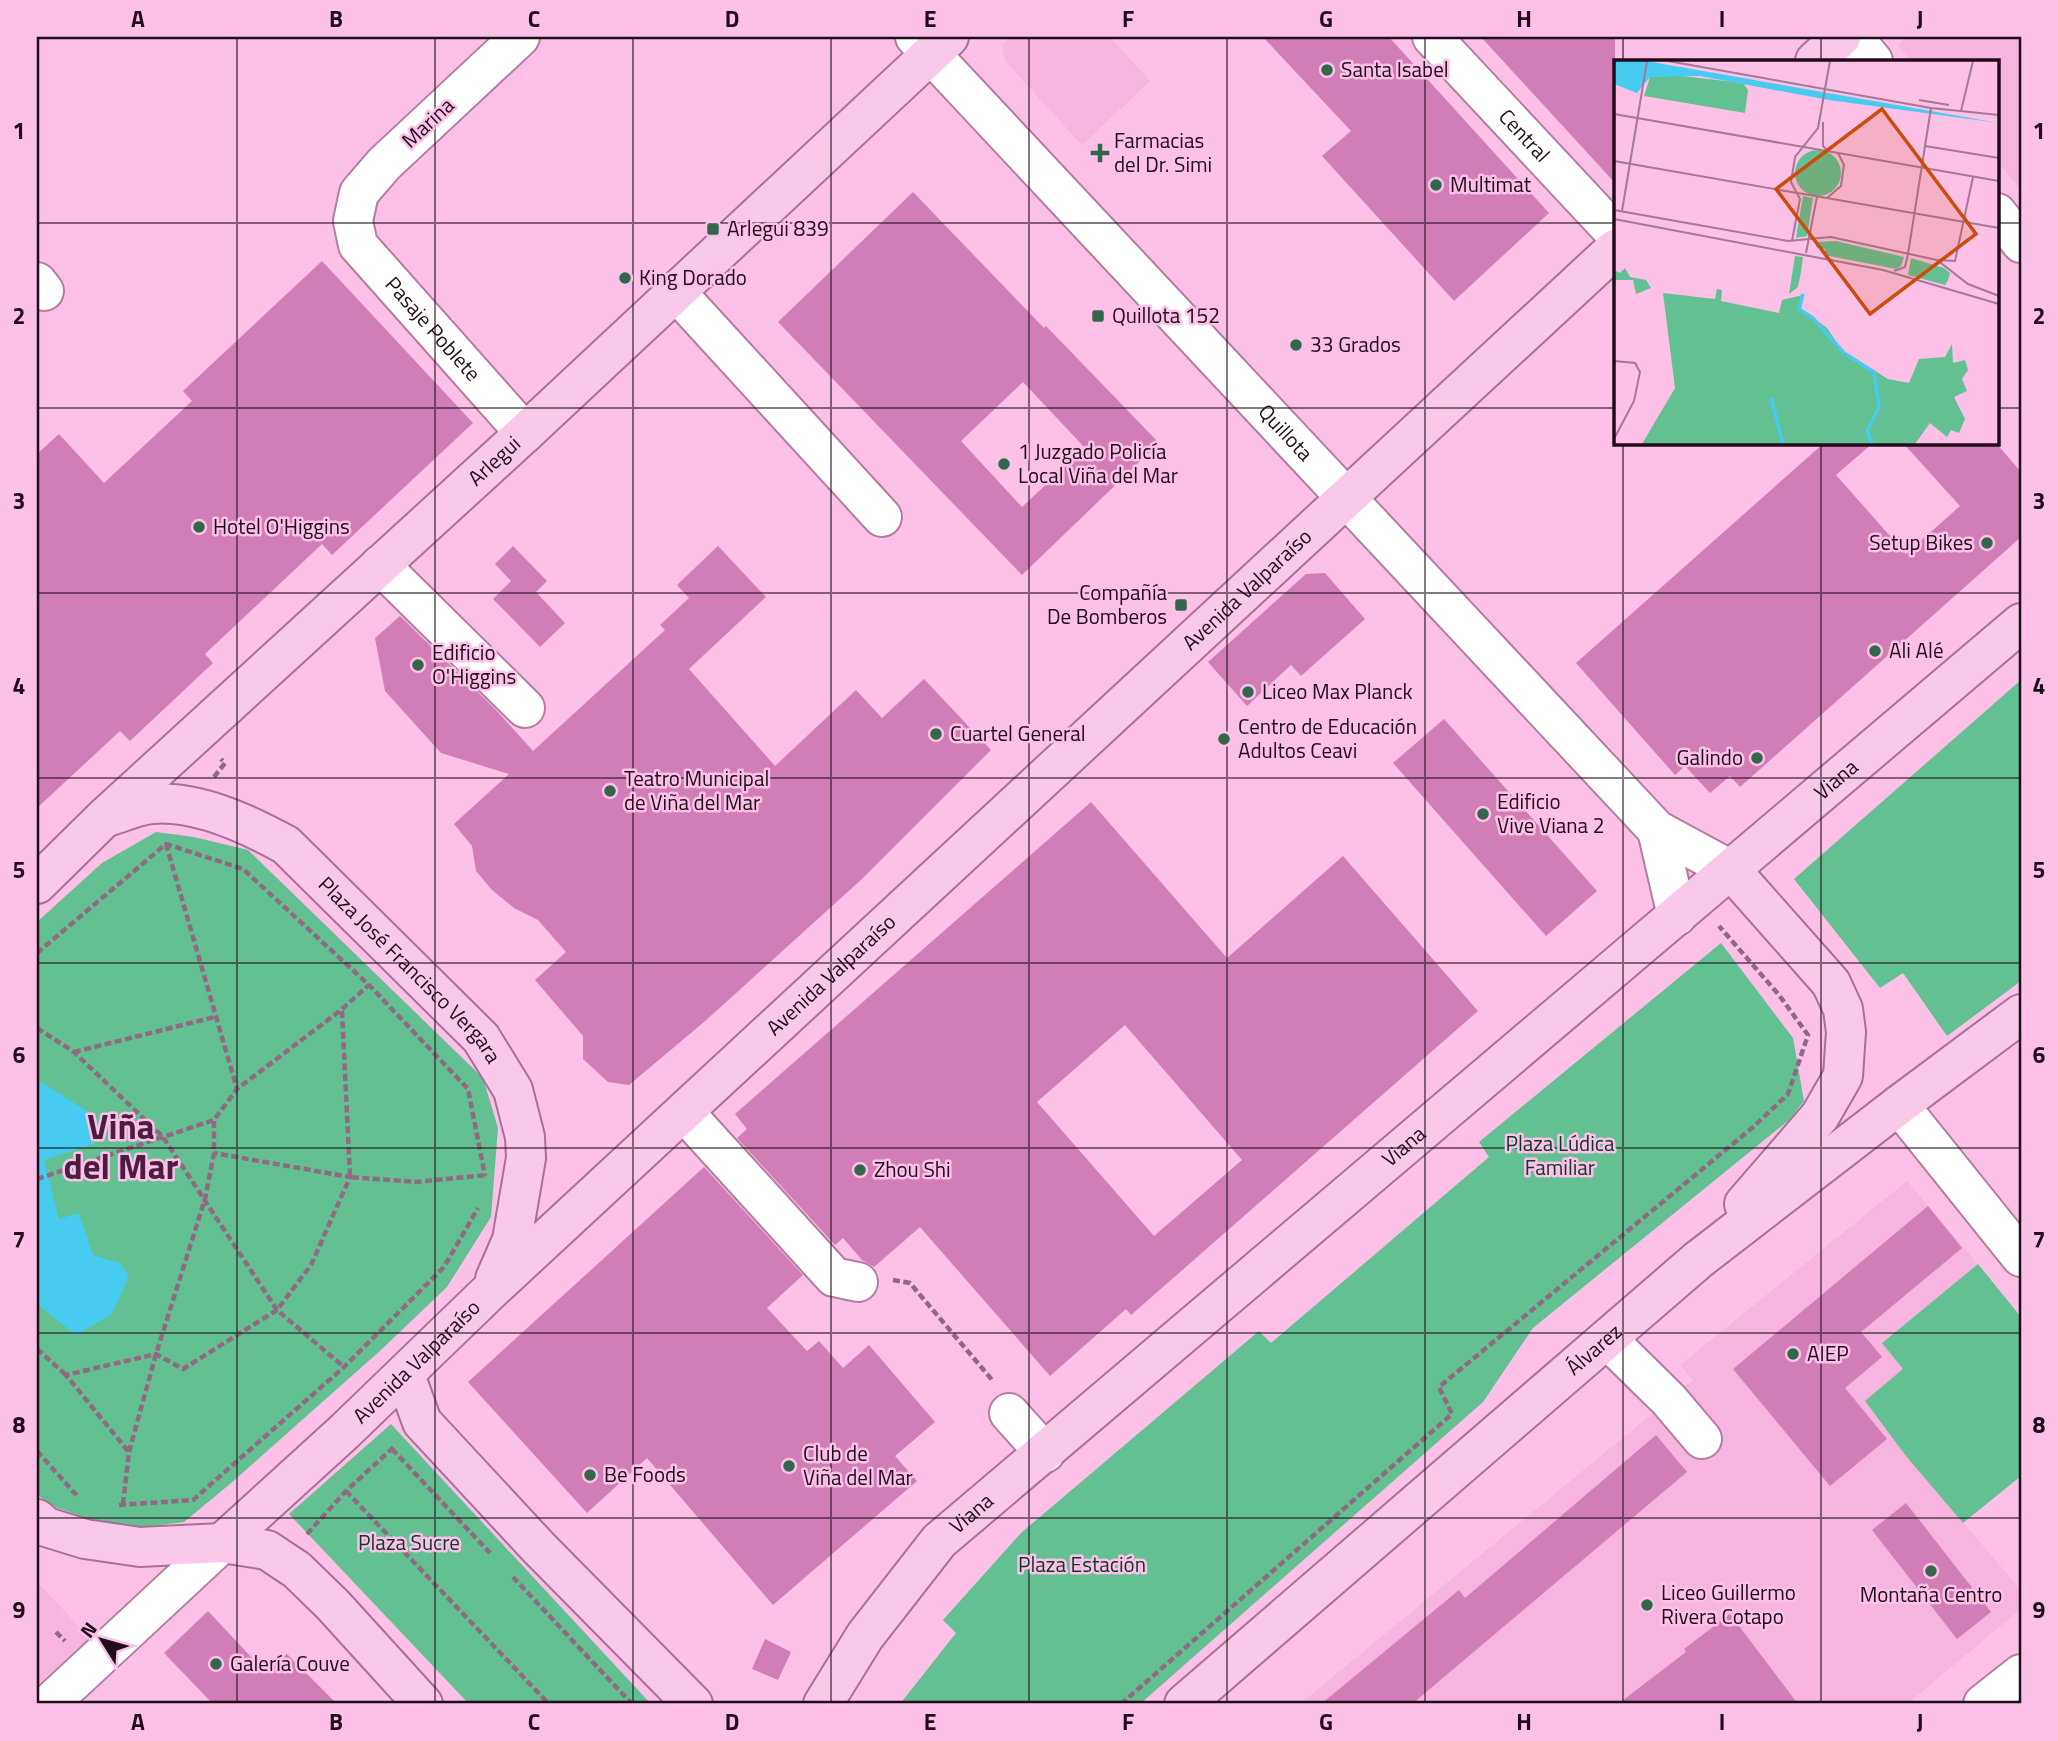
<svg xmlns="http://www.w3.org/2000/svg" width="2058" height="1741" font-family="'Titillium Web',sans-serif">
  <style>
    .built { fill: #f6b4de }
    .green { fill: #62c092 }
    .water { fill: #47cbf0 }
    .building { fill: #d07eb5; fill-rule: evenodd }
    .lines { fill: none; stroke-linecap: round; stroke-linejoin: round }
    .minor-casing { stroke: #b47da0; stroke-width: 42 }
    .major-casing { stroke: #ab6f97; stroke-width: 42 }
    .path { stroke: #916983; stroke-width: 4.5; stroke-dasharray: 7 3.5; stroke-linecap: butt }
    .minor { stroke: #fff; stroke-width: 38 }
    .major { stroke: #fac9e9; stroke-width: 38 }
    .grid { fill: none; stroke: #200c1a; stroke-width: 2; stroke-opacity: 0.55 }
    .poi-dot { fill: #32674d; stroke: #fdc1e7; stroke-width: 2.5 }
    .labels { text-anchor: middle; stroke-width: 5; stroke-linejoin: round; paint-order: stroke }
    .poi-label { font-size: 21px; fill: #200c1a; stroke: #fdc1e7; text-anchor: start }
    .street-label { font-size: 21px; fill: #200c1a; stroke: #fdc1e7 }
    .park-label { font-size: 21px; fill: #0a3925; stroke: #fdc1e7 }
    .town-label { font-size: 35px; font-weight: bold; fill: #4c1d3e; stroke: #fdc1e7 }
    .inset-river { fill: none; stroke: #47cbf0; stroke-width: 3.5 }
    .inset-road { fill: none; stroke: #a57995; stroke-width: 2 }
    .view { fill: #ca4d0e; fill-opacity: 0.15; stroke: #ca4d0e; stroke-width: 3.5 }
    .inset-edge { fill: none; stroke: #200c1a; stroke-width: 3.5 }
    .neatline { fill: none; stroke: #200c1a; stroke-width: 2.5 }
    .grid-label { font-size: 23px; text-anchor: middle; font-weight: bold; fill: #200c1a }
  </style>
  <rect width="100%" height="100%" fill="#fdc1e7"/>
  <g class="built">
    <polygon points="1011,37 1110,37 1150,81 1082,145 1005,61 1002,45"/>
    <polygon points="1907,37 2021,37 2021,190 1997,161 1997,61 1913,61 1898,45"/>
    <polygon points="1907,1181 1978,1264 1882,1342 1904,1369 1906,1456 2021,1590 2021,1609 1907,1704 1303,1704 1301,1703 1693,1380 1680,1365"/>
    <polygon points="37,1582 90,1638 37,1688"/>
  </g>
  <g class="green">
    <polygon points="2021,680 2021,981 1947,1036 1903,973 1880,988 1794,879"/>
    <polygon points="156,832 194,837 248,850 483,1078 498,1128 491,1217 447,1287 381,1350 230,1484 184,1522 135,1528 96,1521 57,1508 37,1495 37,922 102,863"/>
    <polygon points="1721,943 1793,1038 1804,1101 1789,1120 1533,1328 1483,1402 1140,1704 900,1704 956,1633 943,1620 1021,1533 1259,1331 1271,1343 1489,1157 1479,1142"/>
    <polygon points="1978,1264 2021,1317 2021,1476 1963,1523 1906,1456 1865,1401 1903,1369 1882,1343"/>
    <polygon points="391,1424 651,1704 469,1704 289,1514"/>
  </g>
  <polygon class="water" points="37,1083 43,1083 90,1113 96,1143 44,1160 59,1219 79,1213 93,1255 120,1263 129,1276 112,1314 76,1335 37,1304 37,1230 39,1229 37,1219"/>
  <g class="building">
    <polygon points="1263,37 1389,37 1549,213 1454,301 1322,156 1351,131"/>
    <polygon points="1481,37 1615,37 1615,183"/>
    <path d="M913,192L1044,328L1046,326L1159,443L1022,575L778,322ZM1023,382L1085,448L1022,507L961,441Z"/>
    <polygon points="322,261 473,423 332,555 322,544 205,654 213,663 130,741 120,731 37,808 37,454 59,434 104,483 192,401 183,391"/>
    <polygon points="1824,443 1873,443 1836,475 1906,554 1960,506 1903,443 1996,443 2021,472 2021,537 1740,787 1730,776 1710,793 1685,766 1675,775 1576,663"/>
    <polygon points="513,546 547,581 536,592 565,623 540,647 493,599 511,581 495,564"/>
    <polygon points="718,546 766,597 689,669 775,766 856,690 882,718 924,679 991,750 862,879 704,1022 629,1085 608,1082 583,1059 583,1036 535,980 566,952 538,920 514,908 492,890 476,871 472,846 454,824 509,774 441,753 385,691 375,638 400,616 497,711 533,751 665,630 660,625 689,598 677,585"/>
    <polygon points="1325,573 1365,619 1301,676 1291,665 1247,706 1208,662 1306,574"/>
    <polygon points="1444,719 1597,891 1546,936 1393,763"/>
    <path d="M1091,802L1227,958L1343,856L1478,1011L1131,1315L1126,1309L1050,1376L920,1227L874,1267L862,1260L843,1238L835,1245L737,1138L747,1129L735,1114ZM1125,1025L1242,1160L1154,1236L1037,1102Z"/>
    <polygon points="704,1167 803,1275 767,1308 807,1351 819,1341 843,1368 869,1345 935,1422 895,1456 917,1481 773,1605 647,1458 587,1513 468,1382"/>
    <polygon points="1928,1206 1962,1248 1861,1332 1882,1357 1845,1388 1887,1439 1830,1486 1733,1369"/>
    <polygon points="1656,1435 1687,1472 1412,1704 1321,1704 1459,1590 1465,1598"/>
    <polygon points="1906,1503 1991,1612 1957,1639 1872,1530"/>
    <polygon points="208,1611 266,1673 287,1654 337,1704 213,1704 164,1653"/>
    <polygon points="1730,1614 1798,1704 1618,1704 1686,1652 1684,1649"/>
    <polygon points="765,1639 791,1652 778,1680 752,1669"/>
  </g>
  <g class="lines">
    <g class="minor-casing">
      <g id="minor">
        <path id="s1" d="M520,37L384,164L359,193L353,221L358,245L525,433"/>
        <path id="s2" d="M915,37L1657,830L1731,870"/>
        <path id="s3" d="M1432,37L1615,233"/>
        <polyline points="1853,37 1873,61"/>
        <polyline points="1997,213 2021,243"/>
        <polyline points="37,282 44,291"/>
        <polyline points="676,292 882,517"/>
        <polyline points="380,565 525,708"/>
        <polyline points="1657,830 1677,916"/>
        <polyline points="1899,1105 2021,1257"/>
        <polyline points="684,1112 834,1277 858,1282"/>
        <polyline points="1607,1339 1669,1400 1702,1439"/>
        <polyline points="1009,1413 1045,1453"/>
        <polyline points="49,1704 222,1543"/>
        <polyline points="1983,1704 2021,1674"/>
      </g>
    </g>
    <g class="major-casing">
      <g id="major">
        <polyline points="1815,61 1841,37"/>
        <path id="s4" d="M110,816C123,812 138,805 152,804C197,800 248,824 286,845L481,1038L513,1090L525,1137L526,1158L512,1240L495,1279"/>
        <polyline points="1731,870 1831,983 1843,1009 1846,1032 1843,1076 1820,1116 1744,1204"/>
        <path id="s5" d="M37,884L105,817L525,433L949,37"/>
        <polyline points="405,1375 422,1422 539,1548 693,1704"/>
        <polyline points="37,1519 46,1527 85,1539 140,1547 222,1543 267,1550 297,1570 333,1605 423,1704"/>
        <path id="s6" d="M222,1543L344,1432L490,1291L1615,249"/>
        <path id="s7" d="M823,1704L865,1636L939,1541L2021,623"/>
        <path id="s8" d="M1184,1704L1698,1260L1899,1105L2021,1014"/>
      </g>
    </g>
    <g class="path">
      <polyline points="214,777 225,763 221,759"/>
      <polyline points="166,844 237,1089"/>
      <polyline points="37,953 166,844 243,869 369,985 468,1089 485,1176"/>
      <polyline points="342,1011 350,1177 416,1182 486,1175"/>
      <polyline points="37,1028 74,1052 163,1137 277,1310 344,1367"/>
      <polyline points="74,1052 215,1017"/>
      <polyline points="37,1179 214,1120"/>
      <polyline points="893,1280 910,1283 993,1381"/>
      <polyline points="37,1349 66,1375"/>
      <polyline points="392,1449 490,1553"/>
      <polyline points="37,1451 79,1498"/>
      <polyline points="128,1451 66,1375 156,1354 183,1369 277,1310 311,1265 350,1177 214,1153"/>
      <polyline points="346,1491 549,1704"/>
      <polyline points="123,1504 129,1452 156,1354 205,1199 214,1153 214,1120 237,1089 341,1010 369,985"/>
      <polyline points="119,1505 193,1500 344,1367 444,1267 478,1208"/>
      <polyline points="307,1534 346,1491 395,1446"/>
      <polyline points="513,1577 632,1704"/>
      <polyline points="56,1632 65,1641"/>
      <polyline points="1121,1704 1452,1414 1439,1387 1752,1128 1788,1094 1808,1035 1779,995 1719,926"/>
    </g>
    <use href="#minor" class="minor"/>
    <use href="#major" class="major"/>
  </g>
  <path class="grid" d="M237,37V1704M435,37V1704M633,37V1704M831,37V1704M1029,37V1704M1227,37V1704M1425,37V1704M1623,37V61M1821,37V61M37,223H1615M1997,223H2021M37,408H1615M1997,408H2021M1623,443V1704M1821,443V1704M37,593H2021M37,778H2021M37,963H2021M37,1148H2021M37,1333H2021M37,1518H2021"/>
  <g class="poi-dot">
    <circle cx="1327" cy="70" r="7"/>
    <path d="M1096.5 142.5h7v7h7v7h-7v7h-7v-7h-7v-7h7z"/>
    <circle cx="1436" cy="185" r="7"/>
    <rect x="706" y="222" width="14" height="14" rx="3.5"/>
    <circle cx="625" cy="278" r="7"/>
    <rect x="1091" y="309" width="14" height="14" rx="3.5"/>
    <circle cx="1296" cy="345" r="7"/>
    <circle cx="1004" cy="464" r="7"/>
    <circle cx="199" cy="527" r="7"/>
    <circle cx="1987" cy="543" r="7"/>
    <rect x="1174" y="598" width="14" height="14" rx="3.5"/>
    <circle cx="1875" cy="651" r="7"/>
    <circle cx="418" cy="665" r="7"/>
    <circle cx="1248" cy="692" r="7"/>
    <circle cx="936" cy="734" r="7"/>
    <circle cx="1224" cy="739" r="7"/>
    <circle cx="1757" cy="758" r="7"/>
    <circle cx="610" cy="791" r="7"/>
    <circle cx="1483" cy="814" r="7"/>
    <circle cx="860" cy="1170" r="7"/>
    <circle cx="1793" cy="1354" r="7"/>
    <circle cx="789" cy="1466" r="7"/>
    <circle cx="590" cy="1475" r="7"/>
    <circle cx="1931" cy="1571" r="7"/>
    <circle cx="1647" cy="1605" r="7"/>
    <circle cx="216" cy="1664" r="7"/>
  </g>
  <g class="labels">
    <g class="poi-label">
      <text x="1341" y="77">Santa Isabel</text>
      <text x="1114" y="148">Farmacias<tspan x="1114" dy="24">del Dr. Simi</tspan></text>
      <text x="1450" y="192">Multimat</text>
      <text x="727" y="236">Arlegui 839</text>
      <text x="639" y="285">King Dorado</text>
      <text x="1112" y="323">Quillota 152</text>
      <text x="1310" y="352">33 Grados</text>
      <text x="1018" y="459">1 Juzgado Policía<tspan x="1018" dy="24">Local Viña del Mar</tspan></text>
      <text x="213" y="534">Hotel O'Higgins</text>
      <text x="1973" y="550" text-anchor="end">Setup Bikes</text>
      <text x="1167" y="600" text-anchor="end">Compañía<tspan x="1167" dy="24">De Bomberos</tspan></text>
      <text x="1889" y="658">Ali Alé</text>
      <text x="432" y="660">Edificio<tspan x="432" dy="24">O'Higgins</tspan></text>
      <text x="1262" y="699">Liceo Max Planck</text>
      <text x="1238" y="734">Centro de Educación<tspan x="1238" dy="24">Adultos Ceavi</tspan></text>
      <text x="950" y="741">Cuartel General</text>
      <text x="1743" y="765" text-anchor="end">Galindo</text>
      <text x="624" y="786">Teatro Municipal<tspan x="624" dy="24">de Viña del Mar</tspan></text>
      <text x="1497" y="809">Edificio<tspan x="1497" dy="24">Vive Viana 2</tspan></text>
      <text x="874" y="1177">Zhou Shi</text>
      <text x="1807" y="1361">AIEP</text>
      <text x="803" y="1461">Club de<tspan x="803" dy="24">Viña del Mar</tspan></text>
      <text x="604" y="1482">Be Foods</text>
      <text x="1661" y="1600">Liceo Guillermo<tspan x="1661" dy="24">Rivera Cotapo</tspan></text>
      <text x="1931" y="1602" text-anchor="middle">Montaña Centro</text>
      <text x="230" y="1671">Galería Couve</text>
    </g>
    <g class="street-label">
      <text transform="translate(428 123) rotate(-43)" y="7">Marina</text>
      <text dy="7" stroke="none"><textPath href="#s3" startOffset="135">Central</textPath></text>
      <text dy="7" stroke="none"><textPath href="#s1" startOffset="390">Pasaje Poblete</textPath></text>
      <text dy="7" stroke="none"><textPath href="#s2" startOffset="542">Quillota</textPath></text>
      <text dy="7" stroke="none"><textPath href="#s5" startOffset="623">Arlegui</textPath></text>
      <text dy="7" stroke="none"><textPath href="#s6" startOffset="1400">Avenida Valparaíso</textPath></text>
      <text dy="7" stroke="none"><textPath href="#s7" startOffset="1377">Viana</textPath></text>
      <text dy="7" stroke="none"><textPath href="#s4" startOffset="362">Plaza José Francisco Vergara</textPath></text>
      <text dy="7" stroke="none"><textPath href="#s6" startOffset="833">Avenida Valparaíso</textPath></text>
      <text dy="7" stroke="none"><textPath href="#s7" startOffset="810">Viana</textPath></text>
      <text dy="7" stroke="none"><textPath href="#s8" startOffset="542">Álvarez</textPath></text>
      <text dy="7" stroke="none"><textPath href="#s6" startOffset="266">Avenida Valparaíso</textPath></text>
      <text dy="7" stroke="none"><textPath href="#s7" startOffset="243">Viana</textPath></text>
    </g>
    <g class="park-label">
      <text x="1560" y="1151">Plaza Lúdica<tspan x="1560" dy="24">Familiar</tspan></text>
      <text x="409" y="1550">Plaza Sucre</text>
      <text x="1082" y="1572">Plaza Estación</text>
    </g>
    <g class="town-label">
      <text x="121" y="1139">Viña<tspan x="121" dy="40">del Mar</tspan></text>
    </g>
  </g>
  <g transform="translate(1614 60)">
    <rect width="385" height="385" fill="#fdc1e7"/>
    <path d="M59,15L129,23L134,30L131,53L30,36L36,17ZM181 113a23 23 0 1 1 46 0a23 23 0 1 1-46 0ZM189,136L199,138L193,176L182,178ZM222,181L290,197L287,206L282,209L210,195L211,189L202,187L203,182ZM181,196L189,197L187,212L184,227L175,234ZM297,198L330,208L336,213L334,220L331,225L294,215ZM11,208L16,217L32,220L37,228L22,234L19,220H0V210L6,213ZM103,229L108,230L107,241L165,253L168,240L189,235L187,249L213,268L228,290L274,319L295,323L305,299L331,297L338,284L339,303L351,300L354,310L348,319L353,331L340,337L351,359L345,373L337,370L333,377L316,363L301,384H28L61,328L49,233L101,239Z" fill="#62c092"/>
    <path d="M0,1H32L385,63L215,40L86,16L36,17L23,33L0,24Z" fill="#47cbf0"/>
    <path class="inset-river" d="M189,234L185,249L199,258L230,293L260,312L265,347L253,371L258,384M157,338L169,384"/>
    <path class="inset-road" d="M54,1L317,48L385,55M305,40L335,45M347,51L359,1M0,54L385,121M209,62V86L213,90M311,86L385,98M0,101L183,133M184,133L385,168M213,138L227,126L230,105L224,93M0,150L174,181L217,177L323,200L354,224L385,236M8,151L33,1M0,159L269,210L385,244M178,181L186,139L177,122L181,97L204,68L216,1M192,193L203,137M294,194L317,48M323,200L341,201L359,117M280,211L291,207L294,194M0,301L21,303L26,312L20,341L0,379"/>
    <path class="view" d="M268,49L362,174L256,254L162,129Z"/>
    <rect width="385" height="385" class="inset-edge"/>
  </g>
  <rect width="2058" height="1741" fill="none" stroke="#fdc1e7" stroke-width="77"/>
  <g transform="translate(102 1640) rotate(307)" stroke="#fdc1e7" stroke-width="5" paint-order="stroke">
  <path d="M0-5L12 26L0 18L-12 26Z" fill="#200c1a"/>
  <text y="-10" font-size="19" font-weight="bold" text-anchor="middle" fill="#200c1a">N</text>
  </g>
  <rect x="38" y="38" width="1982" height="1664" class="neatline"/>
  <g class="grid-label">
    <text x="138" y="27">A</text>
    <text x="336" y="27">B</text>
    <text x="534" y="27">C</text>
    <text x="732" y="27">D</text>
    <text x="930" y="27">E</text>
    <text x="1128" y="27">F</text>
    <text x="1326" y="27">G</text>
    <text x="1524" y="27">H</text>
    <text x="1722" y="27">I</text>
    <text x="1920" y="27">J</text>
    <text x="19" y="139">1</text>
    <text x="2039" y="139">1</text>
    <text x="19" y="324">2</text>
    <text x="2039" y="324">2</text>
    <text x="19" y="509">3</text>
    <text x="2039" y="509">3</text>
    <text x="19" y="694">4</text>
    <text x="2039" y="694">4</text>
    <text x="19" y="878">5</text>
    <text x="2039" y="878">5</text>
    <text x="19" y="1063">6</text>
    <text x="2039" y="1063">6</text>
    <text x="19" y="1248">7</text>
    <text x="2039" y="1248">7</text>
    <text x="19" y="1433">8</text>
    <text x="2039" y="1433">8</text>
    <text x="19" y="1618">9</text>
    <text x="2039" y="1618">9</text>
    <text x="138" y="1730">A</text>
    <text x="336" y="1730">B</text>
    <text x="534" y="1730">C</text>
    <text x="732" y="1730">D</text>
    <text x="930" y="1730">E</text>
    <text x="1128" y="1730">F</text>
    <text x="1326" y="1730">G</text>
    <text x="1524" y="1730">H</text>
    <text x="1722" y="1730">I</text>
    <text x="1920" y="1730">J</text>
  </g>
</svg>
